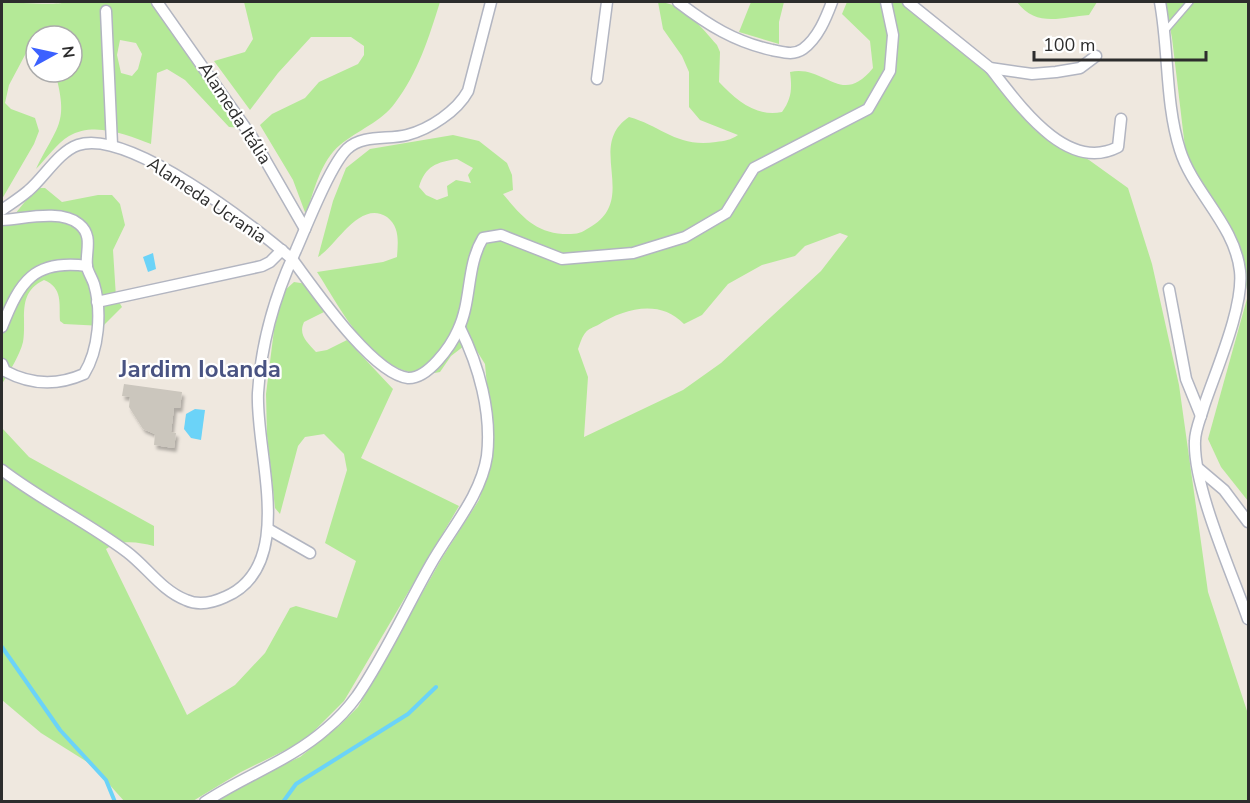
<svg xmlns="http://www.w3.org/2000/svg" width="1250" height="803" font-family="'Nunito Sans',sans-serif">
  <style>
    .green { fill: #b4e997; fill-rule: evenodd }
    .water { fill: #6bd3f8 }
    .lines { fill: none; stroke-linecap: round; stroke-linejoin: round }
    .stream { stroke: #6bd3f8; stroke-width: 4 }
    .building { fill: #cbc6bd; filter: url(#shadow) }
    .lane-casing { stroke: #b2b5c1; stroke-width: 8 }
    .street-casing { stroke: #b2b5c1; stroke-width: 13 }
    .lane { stroke: #fff; stroke-width: 5 }
    .street { stroke: #fff; stroke-width: 10 }
    .labels { text-anchor: middle; stroke-width: 4.5; stroke-linejoin: round; paint-order: stroke }
    .street-label { font-size: 18px; fill: #2d2d2d; stroke: #fff }
    .district-label { font-size: 24px; font-weight: bold; fill: #495382; stroke: #fff }
  </style>
  <defs>
    <filter id="shadow"><feDropShadow dx="2.5" dy="4" stdDeviation="1.5" flood-color="#0004"/></filter>
  </defs>
  <rect width="100%" height="100%" fill="#efe8df"/>
  <g class="green">
    <path d="M2,2C17,2 55,6 66,2H152L244,128L229,127L185,80L167,69L157,73L151,144C128,135 94,121 69,136C57,143 46,159 36,169C58,124 69,124 55,72H72V36L39,34L33,40L9,85L5,103L11,109L35,118L39,131L34,144L2,199ZM120,40L136,43L142,54L138,69L132,76L121,73L117,55Z"/>
    <path d="M244,2H440C429,37 418,73 395,103C381,122 358,130 340,145C321,160 313,193 306,215L293,180L260,125L272,114L305,98L319,82L358,64L364,55V46L351,37H311L278,73L250,110L214,61L245,52L253,39Z"/>
    <path d="M658,2C682,2 702,28 717,45L720,52L719,82C737,101 756,117 782,112C792,98 792,88 790,72C825,64 841,108 873,68L870,41L842,14L847,2H918L980,64L1036,131L1089,160L1128,188L1152,264L1179,385L1208,592L1248,714V801L215,802L253,778L300,757L339,726L358,707L442,558L479,500L491,463L492,441L485,364L475,348L464,346L451,356L440,372C378,386 345,315 317,272L383,262L397,257C398,242 400,227 387,217C360,199 336,246 318,257L333,201L346,168L370,149L453,135L479,141L507,163L512,175L513,190L503,194C523,218 537,235 571,234C580,234 584,231 592,226C638,197 586,146 629,117C662,126 677,148 716,142C724,141 731,140 738,135L700,120L689,107V72L682,56L663,29ZM457,159L473,168L468,175L471,183L456,180L447,186L448,196L437,200L426,195L419,187C425,166 437,162 457,159ZM840,233L848,236L821,271L721,363L683,390L584,437L588,377L578,349C580,344 582,336 586,332C588,329 594,327 598,325C625,308 660,299 684,324L702,315L728,284L762,265L795,256L805,246Z"/>
    <polygon points="751,2 784,2 779,22 779,44 739,32"/>
    <path d="M1017,2H1097L1089,15C1062,17 1036,28 1017,2Z"/>
    <polygon points="1165,2 1248,2 1248,294 1236,236 1186,156 1172,38"/>
    <path d="M36,188H45L62,202L98,195H112L120,204L125,225L113,250L116,297L122,307L103,326L64,324L60,321C59,303 63,288 44,280C16,293 27,319 23,342C20,355 9,372 2,384V223L15,214Z"/>
    <path d="M294,282L307,284L326,311L304,322C298,335 307,342 316,352L327,350L347,340L393,389L361,458L459,506L344,701L304,741L241,772L193,801H124L92,765L41,733L2,700V428L29,457L154,526V546C138,542 121,539 106,549L187,715L235,685L265,653L290,608L296,606L337,618L356,561L325,543L347,470L344,454L324,434L305,437L298,446L280,514L275,508L267,435L266,394L274,330L283,292Z"/>
    <polygon points="1248,295 1248,501 1221,467 1208,439"/>
  </g>
  <g class="water">
    <polygon points="153,253 156,269 148,272 143,257"/>
    <polygon points="195,409 205,410 201,440 191,438 184,429 186,414"/>
  </g>
  <g class="lines">
    <g class="stream">
      <polyline points="2,647 60,730 106,780 115,802"/>
      <polyline points="283,802 296,784 408,714 436,687"/>
    </g>
  </g>
  <polygon class="building" points="124,384 182,392 180,408 174,408 171,432 176,433 174,448 154,445 155,434 143,429 129,407 130,397 122,396"/>
  <g class="lines">
    <g class="lane-casing">
      <polyline id="lane" points="1165,31 1190,2"/>
    </g>
    <g class="street-casing">
      <g id="street">
        <polyline points="157,2 252,137 305,229"/>
        <path d="M678,2C708,25 735,42 772,50C783,52 793,56 803,49C818,38 826,18 832,2"/>
        <polyline points="908,2 990,68 1032,74 1056,72 1080,68 1096,56"/>
        <path d="M1160,2C1169,50 1165,103 1180,150C1193,192 1235,225 1240,271C1244,307 1216,370 1204,406C1201,417 1195,430 1195,441C1193,487 1232,573 1248,619"/>
        <polyline points="106,11 112,145"/>
        <path d="M990,68C1018,103 1066,174 1118,147L1121,119"/>
        <polyline points="597,79 607,2"/>
        <path d="M2,210C10,204 20,198 28,191C44,178 58,152 78,145C128,128 254,226 292,259C313,287 372,374 408,378C428,379 451,346 458,330C472,301 466,266 483,238L501,235L562,259L633,253L685,237L726,213L754,168L868,109L890,71L893,35L886,2"/>
        <path d="M2,220C23,219 61,209 79,224C94,236 85,252 87,267C88,272 92,278 94,284C102,311 99,350 84,374C57,386 31,385 5,371L2,364"/>
        <polyline points="1169,289 1186,379 1201,416"/>
        <polyline points="97,302 262,266 270,262 282,250"/>
        <path d="M2,327C20,281 34,259 87,266"/>
        <polyline points="1198,468 1224,490 1248,522"/>
        <path d="M2,470C41,500 87,522 127,552C147,567 162,591 186,600C199,606 212,603 225,597C298,566 255,452 258,393C261,343 275,295 296,250C307,225 330,166 347,149C363,134 388,140 407,135C430,129 457,111 468,91L491,2"/>
        <polyline points="268,529 310,553"/>
        <path d="M205,802C244,776 291,760 326,729C337,720 349,707 357,696C384,657 407,606 431,564C450,530 481,496 487,456C492,413 479,366 460,328"/>
      </g>
    </g>
    <use href="#lane" class="lane"/>
    <use href="#street" class="street"/>
  </g>
  <g class="labels">
    <g class="street-label">
      <text transform="translate(235 113) rotate(57)" y="6">Alameda Itália</text>
      <text transform="translate(207 200) rotate(34)" y="6">Alameda Ucrania</text>
    </g>
    <g class="district-label">
      <text x="200" y="377">Jardim Iolanda</text>
    </g>
  </g>
  <rect width="1250" height="803" fill="none" stroke="#2d2d2d" stroke-width="6"/>
  <g transform="translate(54 54) rotate(82)"><circle r="28" fill="#ffffff" stroke="#ababab" stroke-width="1.5"/>
  <path d="M0-4.5L10 22L0 15L-10 22Z" fill="#3c61ff"/>
  <text y="-9" font-size="16" font-weight="bold" text-anchor="middle" fill="#2d2d2d">N</text>
  </g>
  <path d="M1034 51v9h172v-9" fill="none" stroke="#2d2d2d" stroke-width="3"/>
  <text x="1043" y="51" font-size="18" fill="#2d2d2d" stroke="#ffffff" stroke-width="4.5" paint-order="stroke">100 m</text>
</svg>
